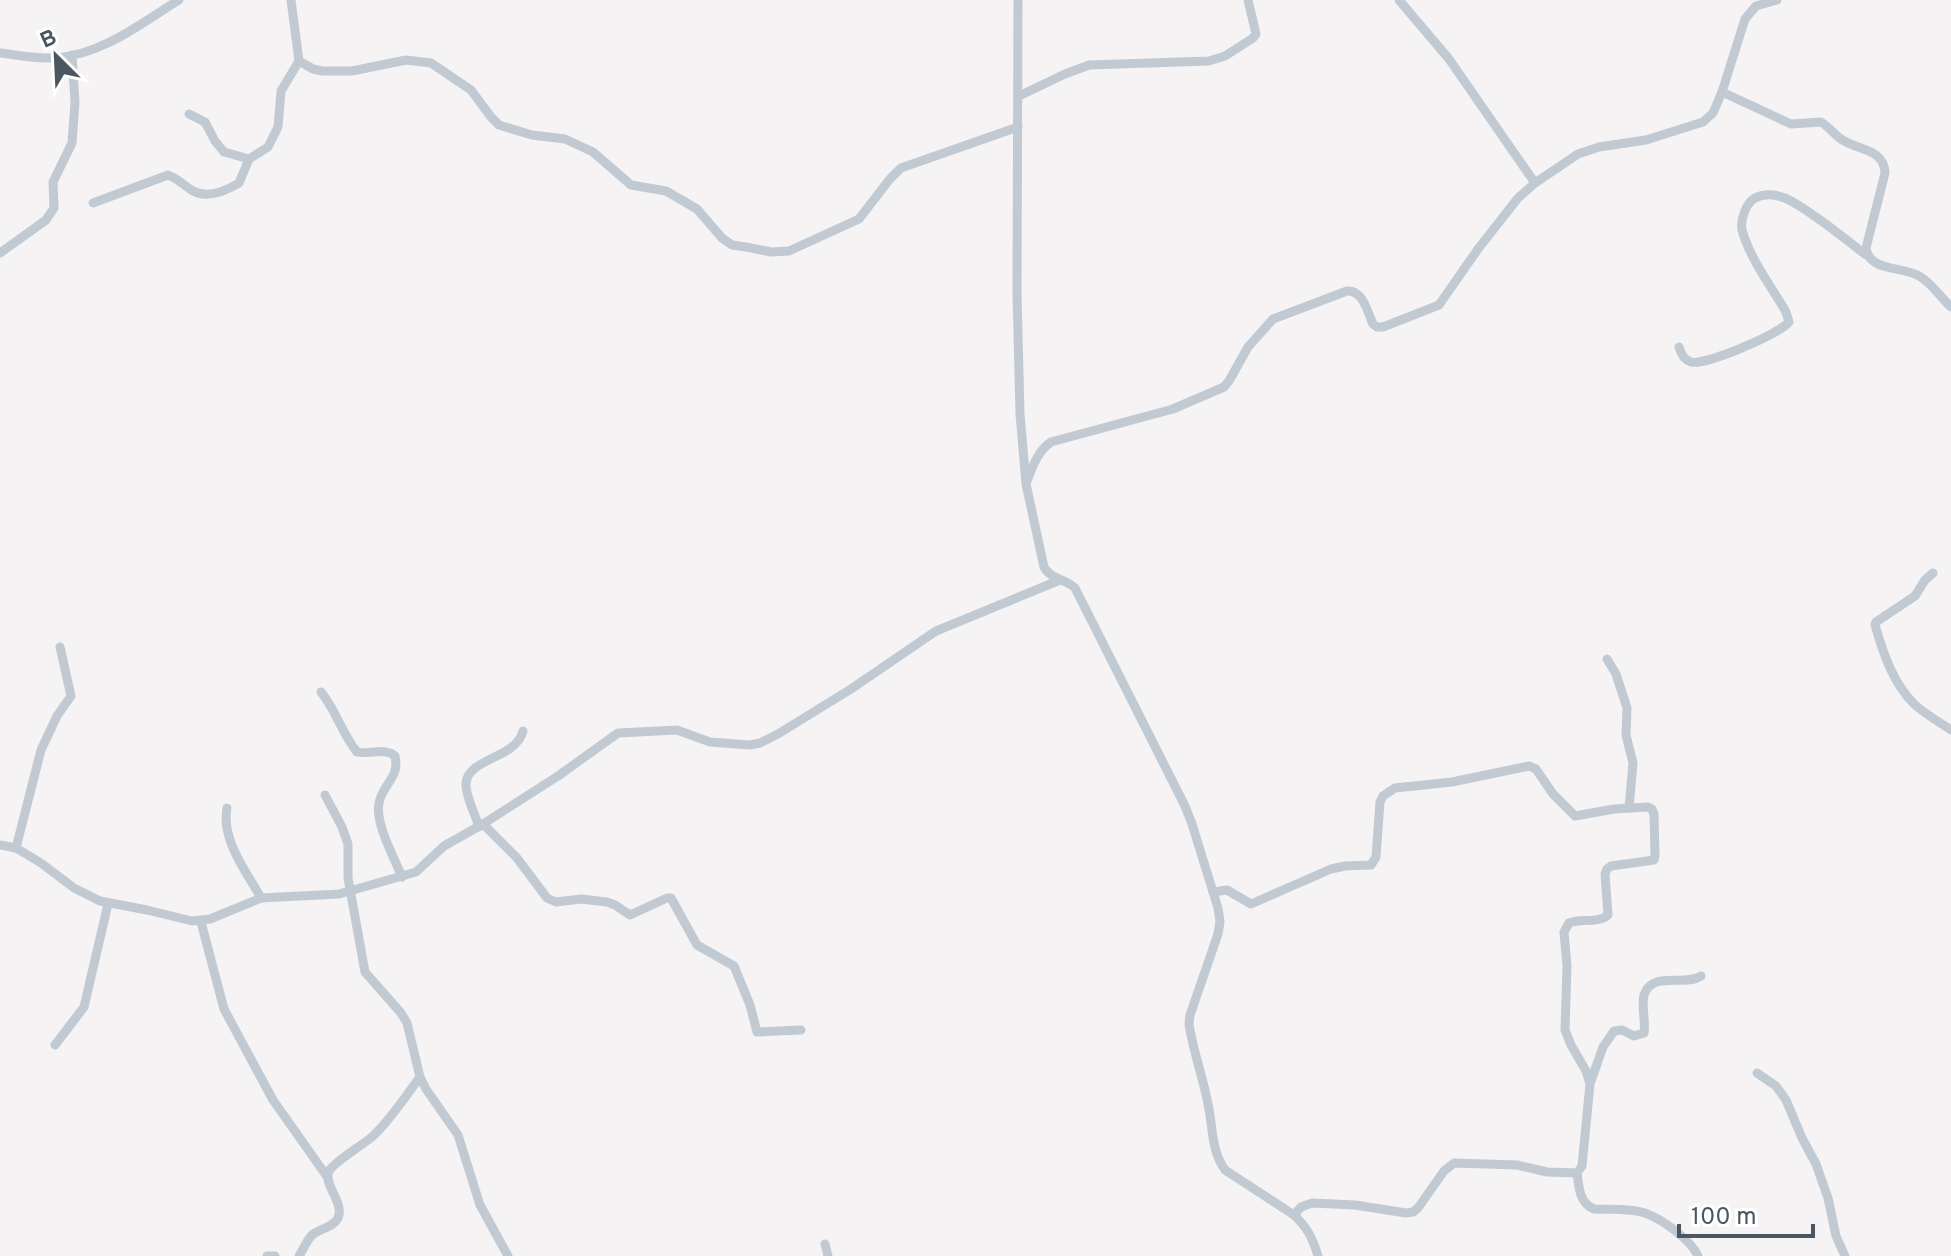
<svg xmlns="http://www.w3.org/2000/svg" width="1951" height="1256" font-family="Overpass,sans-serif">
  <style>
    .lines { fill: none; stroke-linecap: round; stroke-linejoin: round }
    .minor { stroke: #c1cad2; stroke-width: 9 }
  </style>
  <rect width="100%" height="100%" fill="#f5f3f3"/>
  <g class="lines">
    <g class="minor">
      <path d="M1018,0L1017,293L1020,414L1026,484L1044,567C1051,580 1065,578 1075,588L1185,806L1192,824L1218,908L1220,922L1218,934L1190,1015L1189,1024C1193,1051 1203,1077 1208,1104C1213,1127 1211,1150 1225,1170L1294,1215C1307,1227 1313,1239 1318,1256"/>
      <polyline points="1399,0 1449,59 1535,183"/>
      <path d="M0,53C18,55 37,59 56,58C103,54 140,24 179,0"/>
      <polyline points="299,61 313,69 322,71 352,71 406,60 431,63 471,90 491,117 499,125 532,135 565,139 593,152 631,185 666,191 697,209 722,238 732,245 746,247 771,252 789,251 859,219 889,180 901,168 1018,127"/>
      <path d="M1722,92L1791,124L1821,122C1829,127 1834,134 1841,139C1858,151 1884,148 1885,173L1866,248C1869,272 1903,266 1919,276C1931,282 1941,298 1951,307"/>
      <polyline points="1019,96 1065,74 1089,65 1209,61 1225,56 1253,38 1256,34 1248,0"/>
      <polyline points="189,114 205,122 215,141 224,152 249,159"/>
      <path d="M93,203L168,175C177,178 182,184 190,189C205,200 224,192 239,183L249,159L268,147L278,127L281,91L299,61L291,0"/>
      <polyline points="0,253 46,220 54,208 53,182 72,143 75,102 72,55"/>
      <path d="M1679,347C1681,354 1684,360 1691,362C1705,366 1779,334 1789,322L1786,312C1771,286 1750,259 1742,230C1740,220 1746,203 1755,198C1766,192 1780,195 1791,201C1815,214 1844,238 1866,255"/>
      <path d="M1027,481C1033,466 1037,452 1051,442L1173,409L1224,387L1229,381L1248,347L1273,319L1347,291C1363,290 1367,311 1373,324L1377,327H1383L1439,305L1478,249L1518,198L1535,183L1578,154L1599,147L1646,140L1703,122L1713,113L1722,92L1745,19L1756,6L1777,0"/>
      <path d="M1933,573L1925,580L1915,596L1876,622L1875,625C1883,653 1893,683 1914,704C1925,714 1939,722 1951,730"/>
      <polyline points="1607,659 1616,674 1627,708 1626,735 1633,763 1629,808"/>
      <path d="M321,692C336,710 342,734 357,752C369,755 385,747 395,756C400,778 383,783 379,803C375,824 394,857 402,877"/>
      <polyline points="325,795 342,827 348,844 348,878 365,972 401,1013 407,1023 420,1077 426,1089 458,1135 480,1205 508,1256"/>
      <path d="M227,808C221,840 246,871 261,898"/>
      <polyline points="483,824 517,858 547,898 556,902 581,899 607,902 615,905 630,915 667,898 671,898 697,945 734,966 750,1005 757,1032 801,1030"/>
      <path d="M479,827C476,816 465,795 466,784C467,758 516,759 523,731"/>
      <polyline points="0,845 16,848 41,863 74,888 100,901 147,910 192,921 210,919 261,898 339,894 416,872 444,846 483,824 558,776 618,733 677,730 710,742 750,745 760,743 778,734 851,689 936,631 1060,580"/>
      <polyline points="16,848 41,750 57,716 71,696 60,647"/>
      <path d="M1213,892L1227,890L1251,904L1331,869L1345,866L1371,865L1376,857L1380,802L1383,796L1395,788L1452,782L1529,766L1536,769L1553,794L1575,816L1614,809L1648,807L1652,809L1654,814L1655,856L1654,860L1611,866L1607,869L1605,874L1608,915C1597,924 1582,918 1569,923L1564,932L1567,966L1565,1030L1571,1045L1586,1071L1590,1084L1582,1166L1577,1173C1579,1187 1579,1203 1594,1209C1610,1210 1629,1208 1645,1213C1662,1219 1691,1240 1698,1256"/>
      <polyline points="201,922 224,1009 273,1100 328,1178"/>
      <polyline points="55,1045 84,1007 108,904"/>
      <polyline points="1757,1073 1776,1086 1786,1100 1802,1138 1816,1164 1828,1198 1836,1236 1845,1256"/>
      <path d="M1591,1081L1603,1047L1614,1031L1622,1030L1634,1036L1644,1033C1646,1021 1641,1006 1644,995C1652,970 1685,987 1701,976"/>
      <polyline points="1294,1215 1301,1207 1312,1203 1355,1205 1406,1213 1413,1212 1418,1208 1444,1171 1454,1163 1517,1165 1547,1172 1577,1173"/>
      <polyline points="825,1244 828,1256"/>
      <polyline points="267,1256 275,1256"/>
      <path d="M299,1256C303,1250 307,1240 312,1235C320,1228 333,1228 338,1218C345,1203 322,1183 329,1171C335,1161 363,1145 373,1136C391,1119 405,1097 420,1077"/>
    </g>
  </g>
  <g transform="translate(56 56) rotate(336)" stroke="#ffffff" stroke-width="6" paint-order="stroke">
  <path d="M0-6L14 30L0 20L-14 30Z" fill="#4a5661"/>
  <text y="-12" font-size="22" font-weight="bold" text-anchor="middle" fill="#4a5661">B</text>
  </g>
  <path d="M1679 1224v12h134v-12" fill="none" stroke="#4a5661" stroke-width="4"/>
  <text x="1691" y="1224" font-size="24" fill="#4a5661" stroke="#ffffff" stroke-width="6" paint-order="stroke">100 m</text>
</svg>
